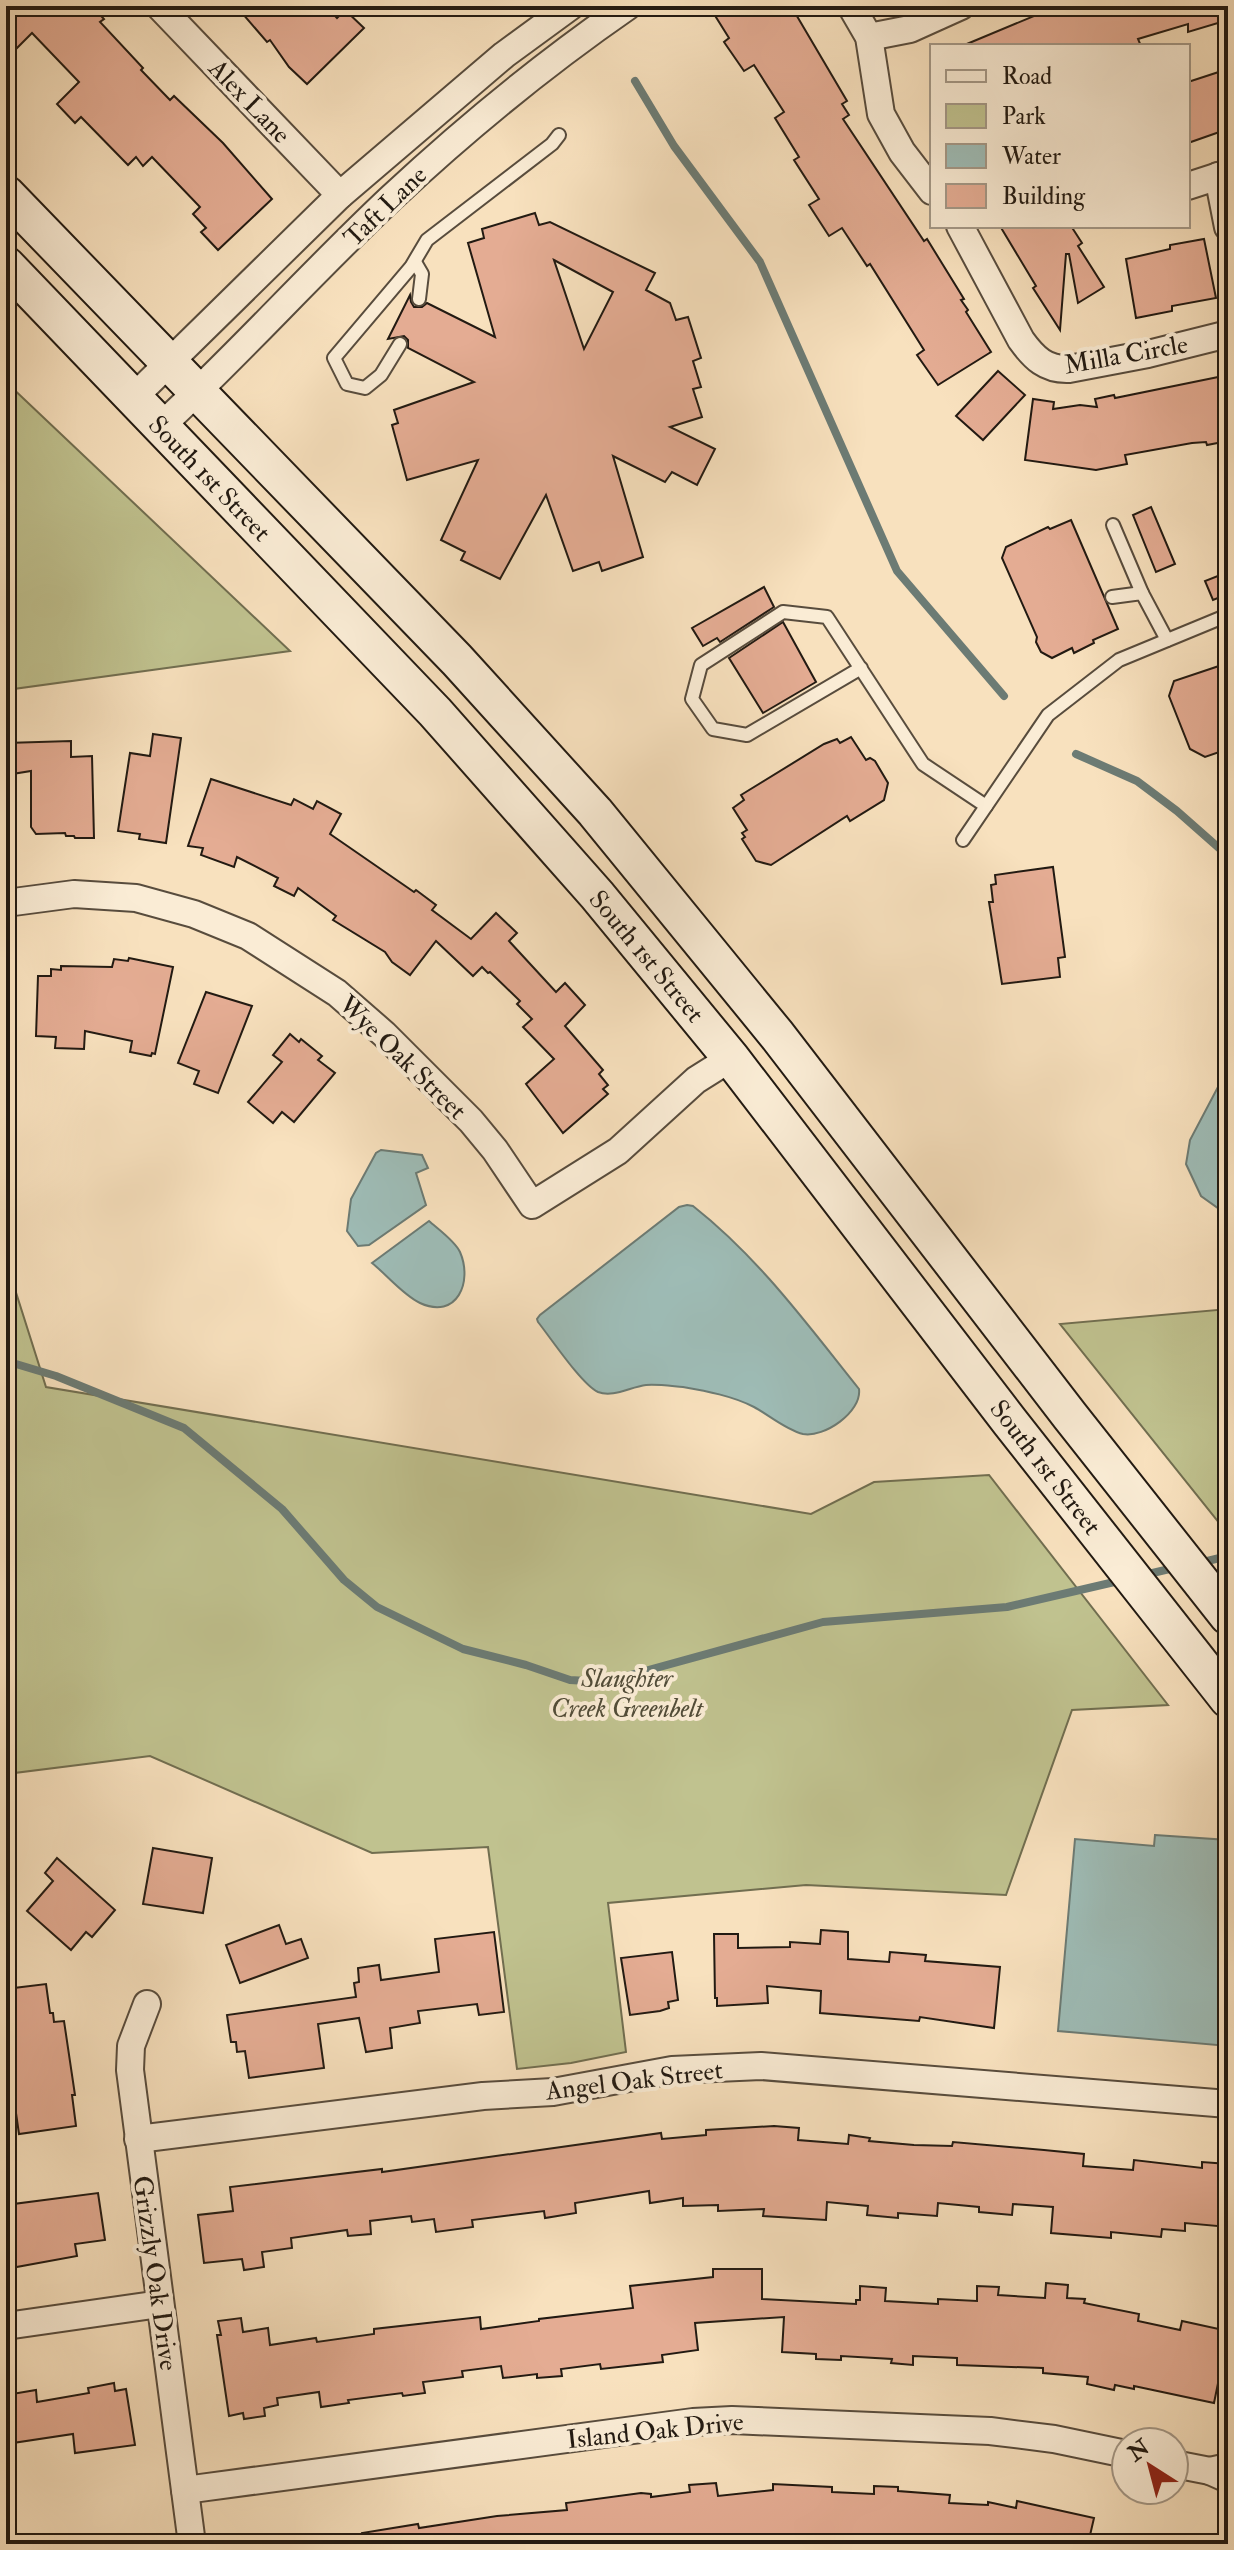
<svg xmlns="http://www.w3.org/2000/svg" width="1234" height="2550" font-family="'IM FELL Double Pica',serif">
  <style>
    .green { fill: #c0c28f; stroke: #716e50; stroke-width: 2 }
    .water { fill: #9ebcb6; stroke: #6c7b74; stroke-width: 2 }
    .lines { fill: none; stroke-linecap: round; stroke-linejoin: round }
    .stream { stroke: #6c7b74; stroke-width: 8 }
    .building { fill: #e4ac93; stroke: #221a12; stroke-width: 2; fill-rule: evenodd }
    .lane-casing { stroke: #584c3d; stroke-width: 16 }
    .street-casing { stroke: #584c3d; stroke-width: 30 }
    .secondary-casing { stroke: #221a12; stroke-width: 40 }
    .lane { stroke: #faecd5; stroke-width: 12 }
    .street { stroke: #faecd5; stroke-width: 26 }
    .secondary { stroke: #faecd5; stroke-width: 36 }
    .labels { text-anchor: middle; stroke-width: 8; stroke-linejoin: round; paint-order: stroke }
    .street-label { font-size: 26px; fill: #221a12; stroke: #faecd5 }
    .park-label { font-size: 26px; font-style: italic; fill: #514c38; stroke: #faecd5 }
  </style>
  <rect width="100%" height="100%" fill="#f8e1be"/>
  <filter id="stains"><feTurbulence type="fractalNoise" baseFrequency=".0025" numOctaves="4"/><feColorMatrix values="0 0 0 0 .2 0 0 0 0 .09 0 0 0 0 .02 0 0 0 .5 -.17"/></filter>
  <radialGradient id="worn" r=".72"><stop offset=".6" stop-color="#630" stop-opacity="0"/><stop offset="1" stop-color="#630" stop-opacity=".3"/></radialGradient>
  <g class="green">
    <polygon points="6,382 290,651 6,690"/>
    <polygon points="6,1261 46,1387 811,1514 874,1482 989,1475 1168,1705 1072,1710 1006,1895 806,1885 608,1903 626,2052 571,2063 517,2069 488,1847 372,1853 150,1756 6,1774"/>
    <polygon points="1228,1309 1228,1534 1060,1324"/>
  </g>
  <g class="water">
    <polygon points="1228,1068 1228,1212 1222,1211 1201,1196 1186,1164 1190,1140"/>
    <polygon points="381,1150 422,1155 428,1168 416,1173 426,1205 369,1245 358,1246 347,1231 351,1199 376,1153"/>
    <path d="M687,1205L693,1206C759,1258 807,1324 859,1389C862,1412 824,1438 803,1434C786,1430 769,1415 754,1407C733,1396 706,1391 683,1387C671,1386 657,1384 646,1385C630,1387 613,1398 598,1392C582,1385 550,1337 538,1322L537,1319L540,1315L679,1207Z"/>
    <path d="M429,1221C438,1229 455,1241 460,1252C473,1282 457,1320 420,1303C403,1295 387,1275 372,1263Z"/>
    <polygon points="1155,1835 1228,1840 1228,2046 1058,2031 1075,1839 1154,1846"/>
  </g>
  <g class="lines">
    <g class="stream">
      <polyline points="635,81 674,146 760,262 897,571 1004,696"/>
      <polyline points="1076,754 1137,781 1177,811 1228,856"/>
      <polyline points="6,1361 56,1376 184,1428 282,1509 344,1580 377,1607 463,1649 526,1665 570,1680 605,1682 823,1622 1007,1607 1123,1580"/>
      <polyline points="1199,1563 1228,1556"/>
      <polyline points="1144,1575 1178,1567"/>
    </g>
  </g>
  <g class="building">
    <polygon points="6,6 92,6 104,19 100,22 143,68 141,70 170,100 174,96 223,143 272,199 218,250 201,232 206,228 193,214 200,207 152,157 143,166 136,157 128,165 81,117 75,123 57,104 79,82 32,33 6,59"/>
    <polygon points="236,6 326,6 337,18 345,10 364,28 307,84 289,67 270,40 267,42"/>
    <polygon points="725,6 791,6 847,101 842,104 849,115 843,119 924,241 927,239 964,299 961,300 968,310 966,312 991,352 938,385 917,355 924,350 870,264 867,266 842,228 829,236 809,205 819,199 794,160 799,157 775,118 784,112 754,65 744,71 724,42 729,38 714,14"/>
    <polygon points="1058,6 1228,6 1228,20 1188,32 1188,24 1138,39 1141,46 962,46"/>
    <polygon points="1228,69 1228,129 1188,143 1188,82"/>
    <path d="M535,213L539,225L550,222L655,273L646,290L670,303L676,320L688,317L701,358L693,361L701,387L693,389L702,417L670,427L715,449L697,485L672,472L665,482L613,456L643,557L602,571L599,562L573,571L546,495L500,579L461,560L465,552L441,540L478,460L407,480L392,425L398,423L394,410L474,382L408,348V340L404,336L388,339L410,295L411,302L414,307H422L427,303L495,337L468,243L484,238L482,229ZM554,260L613,292L584,349Z"/>
    <polygon points="1000,226 1071,226 1082,243 1078,246 1104,287 1078,303 1069,254 1066,254 1060,330 1033,288 1036,286"/>
    <polygon points="1204,239 1216,298 1172,306 1172,311 1136,318 1126,259 1170,249 1170,245"/>
    <polygon points="998,371 1025,395 983,440 956,416"/>
    <polygon points="1228,375 1228,441 1207,445 1206,442 1192,443 1125,455 1127,464 1096,470 1025,460 1033,399 1054,402 1053,409 1080,405 1097,407 1095,399 1114,395 1115,398"/>
    <polygon points="1151,507 1175,564 1156,572 1133,515"/>
    <polygon points="1071,520 1118,629 1093,640 1094,643 1074,653 1072,648 1052,658 1041,652 1036,642 1037,637 1002,558 1006,547 1048,527 1050,529"/>
    <polygon points="1228,572 1228,594 1213,600 1205,581"/>
    <polygon points="764,587 774,607 720,642 717,638 703,646 692,628"/>
    <polygon points="783,622 816,682 763,713 729,658"/>
    <polygon points="1228,663 1228,749 1205,757 1190,749 1169,696 1174,681"/>
    <polygon points="153,734 181,738 166,843 139,839 140,834 118,831 130,753 150,756"/>
    <polygon points="851,737 866,760 870,758 875,761 888,783 884,800 850,821 847,816 771,865 756,861 742,839 745,837 742,833 747,830 733,808 744,800 741,795 824,744 837,739 840,743"/>
    <polygon points="71,741 71,757 92,756 94,838 75,838 74,836 66,836 65,833 36,834 31,827 31,771 6,775 6,743"/>
    <polygon points="211,779 291,805 294,799 313,809 317,801 341,814 330,834 414,892 416,890 436,905 432,910 471,939 496,913 517,933 509,941 556,992 565,983 585,1005 565,1026 603,1070 599,1074 608,1085 603,1089 608,1094 563,1133 526,1084 554,1059 523,1027 532,1019 517,1004 520,1001 490,972 488,973 482,967 473,976 436,941 410,975 392,962 385,952 333,920 336,916 298,888 294,896 274,886 278,878 237,857 234,867 201,855 203,848 188,846"/>
    <polygon points="1053,867 1065,957 1058,958 1060,977 1002,984 989,902 993,902 991,885 996,884 995,875"/>
    <polygon points="129,958 173,967 155,1054 152,1053 151,1056 130,1052 132,1041 85,1031 84,1049 55,1048 56,1037 36,1036 38,976 51,976 51,969 61,970 61,966 112,967 114,959 128,961"/>
    <polygon points="206,992 252,1006 218,1093 194,1084 199,1071 178,1063"/>
    <polygon points="290,1034 299,1042 301,1039 322,1056 318,1060 335,1073 294,1122 282,1112 273,1123 248,1102 282,1062 273,1055"/>
    <polygon points="153,1848 212,1858 203,1913 143,1904"/>
    <polygon points="57,1858 115,1910 92,1937 86,1932 71,1950 27,1911 53,1881 45,1873"/>
    <polygon points="279,1925 286,1944 301,1939 308,1958 240,1983 226,1945"/>
    <polygon points="821,1930 848,1932 848,1959 889,1962 890,1952 926,1955 925,1961 1000,1967 994,2028 920,2017 919,2021 820,2013 821,1991 767,1986 768,2003 717,2006 717,1998 715,1998 714,1934 738,1934 738,1948 790,1947 790,1942 820,1944"/>
    <polygon points="494,1932 504,2012 479,2015 477,2004 418,2011 420,2023 390,2028 392,2048 366,2052 359,2018 318,2024 324,2068 249,2078 245,2051 237,2052 236,2042 231,2042 227,2015 356,1997 354,1983 359,1982 358,1968 379,1965 381,1980 439,1972 435,1939"/>
    <polygon points="672,1952 678,2000 668,2002 669,2008 660,2011 630,2015 621,1958"/>
    <polygon points="46,1984 50,2013 53,2013 54,2022 64,2021 75,2095 72,2095 76,2126 19,2134 15,2106 6,2107 6,1989"/>
    <polygon points="774,2126 799,2128 798,2140 848,2144 849,2135 870,2138 869,2141 914,2145 952,2146 953,2142 1044,2150 1084,2154 1083,2166 1133,2170 1134,2160 1202,2168 1202,2162 1228,2164 1228,2227 1185,2223 1185,2231 1162,2229 1161,2237 1111,2232 1111,2238 1051,2233 1053,2207 1013,2204 1012,2215 979,2212 979,2207 938,2203 937,2216 898,2213 898,2218 867,2215 868,2206 827,2202 826,2220 763,2216 764,2209 718,2211 718,2205 683,2206 683,2198 650,2203 649,2191 575,2203 576,2213 545,2218 544,2211 472,2220 473,2227 436,2232 434,2219 412,2222 411,2216 370,2221 371,2234 348,2236 347,2230 291,2238 292,2248 262,2252 264,2267 244,2270 242,2259 204,2263 198,2215 233,2211 230,2187 382,2169 382,2172 661,2133 662,2139 706,2135 706,2130"/>
    <polygon points="98,2193 105,2240 75,2244 77,2256 11,2268 9,2253 6,2254 6,2205"/>
    <polygon points="713,2269 762,2269 762,2299 856,2304 856,2300 860,2300 860,2286 886,2288 885,2301 938,2304 938,2299 977,2301 977,2286 999,2287 998,2295 1045,2298 1046,2283 1068,2285 1067,2298 1085,2299 1084,2303 1139,2314 1138,2321 1180,2330 1182,2321 1228,2331 1228,2334 1214,2403 1134,2386 1134,2389 1115,2385 1114,2390 1087,2384 1088,2377 1043,2373 1043,2368 957,2365 957,2358 913,2356 913,2365 891,2363 892,2359 841,2356 841,2360 816,2359 816,2354 782,2352 784,2317 695,2323 698,2350 662,2355 663,2362 601,2369 600,2364 561,2369 562,2376 537,2378 537,2374 503,2378 501,2366 462,2371 463,2377 423,2382 425,2393 403,2396 402,2393 348,2400 349,2403 321,2407 319,2392 277,2398 278,2405 264,2408 265,2416 244,2419 243,2413 229,2416 217,2335 221,2335 218,2321 241,2318 243,2332 268,2328 270,2345 316,2338 317,2342 374,2334 374,2329 480,2317 481,2329 539,2321 539,2319 633,2308 630,2286 713,2277"/>
    <polygon points="114,2383 115,2391 126,2389 135,2445 75,2453 73,2434 6,2444 6,2395 36,2390 37,2402 89,2393 88,2388"/>
    <polygon points="716,2483 718,2496 773,2490 773,2484 832,2487 832,2492 874,2494 874,2486 898,2487 898,2491 950,2495 949,2503 988,2505 988,2502 1016,2508 1017,2501 1094,2518 1088,2544 796,2544 796,2542 754,2540 755,2544 363,2544 362,2533 418,2524 419,2528 497,2516 567,2510 566,2503 641,2493 651,2494 651,2497 690,2492 689,2485"/>
  </g>
  <g class="lines">
    <g class="lane-casing">
      <g id="lane">
        <polyline points="415,262 422,274 419,299"/>
        <polyline points="400,344 381,375 365,388 347,384 334,358 411,267 427,240 552,144 559,135"/>
        <polyline points="1113,525 1142,593"/>
        <polyline points="1112,597 1142,593 1167,640"/>
        <polyline points="861,668 747,735 713,729 692,699 701,665 783,612 827,617 923,764 986,806"/>
        <polyline points="963,840 1048,715 1119,660 1228,615"/>
      </g>
    </g>
    <g class="street-casing">
      <g id="street">
        <polyline points="159,6 340,195"/>
        <polyline points="851,6 869,37 881,114 902,152 932,191"/>
        <polyline points="869,37 910,29 961,6"/>
        <polyline points="1218,176 1228,227"/>
        <polyline points="1188,186 1228,173"/>
        <path d="M960,226L1021,340C1034,358 1046,370 1069,369L1148,354L1228,334"/>
        <polyline points="133,398 340,195 504,55 571,6"/>
        <path d="M161,426C240,353 312,272 391,198C466,128 544,64 628,6"/>
        <polyline points="6,903 74,894 136,898 194,914 248,936 337,993 384,1034 471,1121 495,1150 532,1205 618,1151 696,1080 731,1058"/>
        <polyline points="147,2004 131,2046 130,2070 192,2544"/>
        <polyline points="138,2139 483,2096 553,2092 672,2070 761,2066 1228,2104"/>
        <polyline points="6,2326 160,2304"/>
        <polyline points="1174,2464 1210,2471"/>
        <polyline points="1228,2467 1210,2471 1228,2479"/>
        <polyline points="185,2490 693,2422 732,2420 990,2431 1054,2439 1126,2454"/>
      </g>
    </g>
    <g class="secondary-casing">
      <g id="secondary">
        <polyline points="6,194 457,660 595,812 777,1035 1070,1416 1228,1616"/>
        <polyline points="6,265 435,712 597,895 731,1058 1010,1422 1228,1699"/>
      </g>
    </g>
    <use href="#lane" class="lane"/>
    <use href="#street" class="street"/>
    <use href="#secondary" class="secondary"/>
  </g>
  <g class="labels">
    <g class="street-label">
      <text transform="translate(250 101) rotate(46)" y="9">Alex Lane</text>
      <text transform="translate(385 206) rotate(-44)" y="9">Taft Lane</text>
      <text transform="translate(1126 354) rotate(-10)" y="9">Milla Circle</text>
      <text transform="translate(210 478) rotate(46)" y="9">South 1st Street</text>
      <text transform="translate(647 956) rotate(50)" y="9">South 1st Street</text>
      <text transform="translate(403 1057) rotate(44)" y="9">Wye Oak Street</text>
      <text transform="translate(1046 1467) rotate(52)" y="9">South 1st Street</text>
      <text transform="translate(634 2080) rotate(-7)" y="9">Angel Oak Street</text>
      <text transform="translate(156 2273) rotate(82)" y="9">Grizzly Oak Drive</text>
      <text transform="translate(655 2430) rotate(-6)" y="9">Island Oak Drive</text>
    </g>
    <g class="park-label">
      <text x="627" y="1687">Slaughter<tspan x="627" dy="30">Creek Greenbelt</tspan></text>
    </g>
  </g>
  <rect width="1234" height="2550" fill="none" stroke="#f8e1be" stroke-width="32"/>
  <rect x="8" y="8" width="1218" height="2534" fill="none" stroke="#221a12" stroke-width="4"/>
  <rect x="16" y="16" width="1202" height="2518" fill="none" stroke="#221a12" stroke-width="2"/>
  <rect x="930" y="44" width="260" height="184" fill="#faecd5" stroke="#a49887" stroke-width="2"/>
  <rect x="946" y="70" width="40" height="12" fill="#faecd5" stroke="#a49887" stroke-width="2"/>
  <text x="1002" y="84" font-size="24" fill="#221a12">Road</text>
  <rect x="946" y="104" width="40" height="24" fill="#c0c28f" stroke="#a49887" stroke-width="2"/>
  <text x="1002" y="124" font-size="24" fill="#221a12">Park</text>
  <rect x="946" y="144" width="40" height="24" fill="#9ebcb6" stroke="#a49887" stroke-width="2"/>
  <text x="1002" y="164" font-size="24" fill="#221a12">Water</text>
  <rect x="946" y="184" width="40" height="24" fill="#e4ac93" stroke="#a49887" stroke-width="2"/>
  <text x="1002" y="204" font-size="24" fill="#221a12">Building</text>
  <g transform="translate(1150 2466) rotate(324)"><circle r="38" fill="#faecd5" stroke="#a49887" stroke-width="2"/>
  <path d="M0-6L14 30L0 20L-14 30Z" fill="#8f2418"/>
  <text y="-12" font-size="22" font-weight="bold" text-anchor="middle" fill="#221a12">N</text>
  </g>
  <rect width="100%" height="100%" filter="url(#stains)"/>
  <rect width="100%" height="100%" fill="url(#worn)"/>
</svg>
